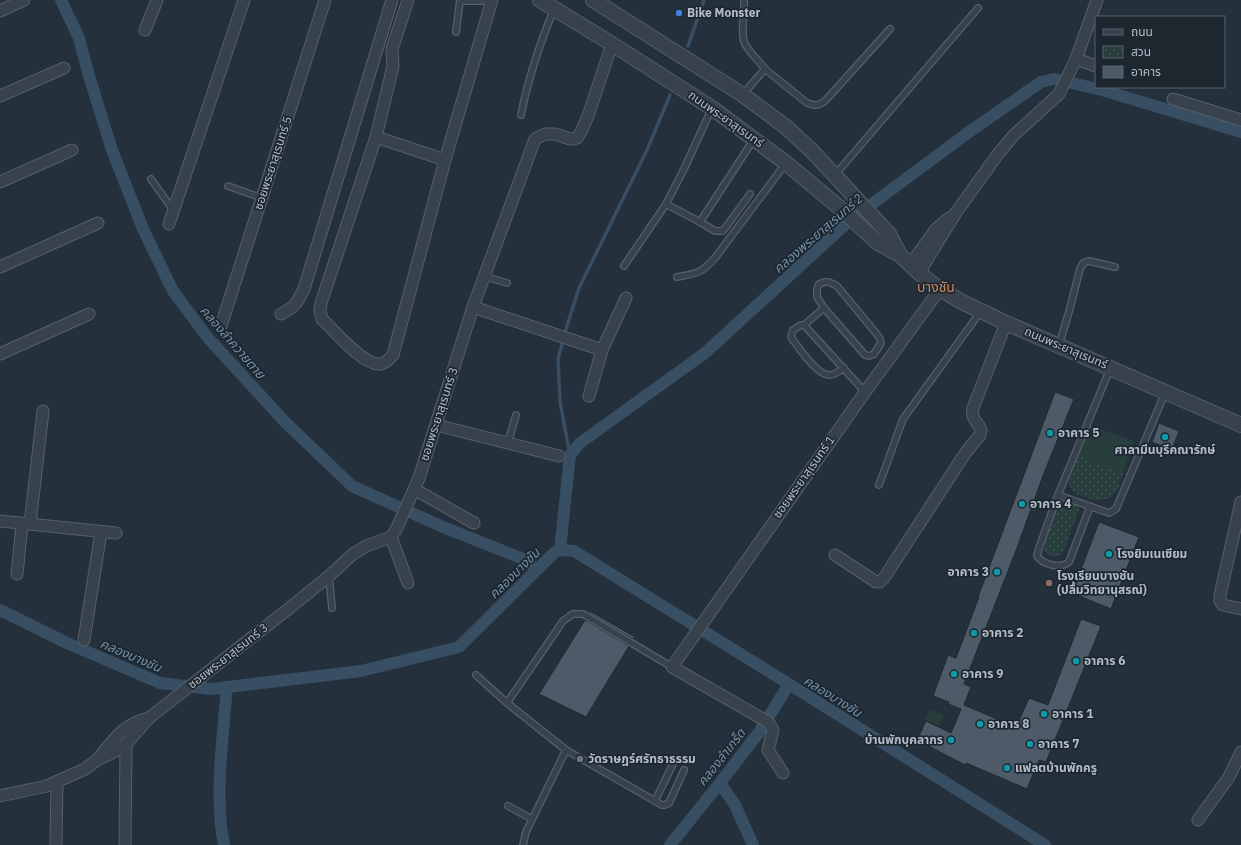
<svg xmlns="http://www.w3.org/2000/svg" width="1241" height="845" font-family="'IBM Plex Sans','Noto Sans Thai',sans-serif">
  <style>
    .park { fill: url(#park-dots) }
    .garden { fill: #273e3d }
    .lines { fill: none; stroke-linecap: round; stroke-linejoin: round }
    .stream { stroke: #384e62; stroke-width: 3.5 }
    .canal { stroke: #384e62; stroke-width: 12 }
    .building { fill: #4c5b67; stroke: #1f2932 }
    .service-casing { stroke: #556069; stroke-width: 8 }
    .minor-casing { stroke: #556069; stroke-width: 13 }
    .tertiary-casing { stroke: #556069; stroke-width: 16 }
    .service { stroke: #37424c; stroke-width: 5.5 }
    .minor { stroke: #37424c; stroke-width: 11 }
    .tertiary { stroke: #37424c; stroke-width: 14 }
    .shop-dot { fill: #3f7fe0; stroke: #1d2730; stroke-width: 1.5 }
    .culture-dot { fill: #0f9aa8; stroke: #1d2730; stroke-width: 1.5 }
    .education-dot { fill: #8d6e63; stroke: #1d2730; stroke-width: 1.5 }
    .worship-dot { fill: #6b7280; stroke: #1d2730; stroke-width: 1.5 }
    .labels { text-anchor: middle; stroke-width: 3.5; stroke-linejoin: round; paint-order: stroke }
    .poi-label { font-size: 12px; font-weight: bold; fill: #b3bdc7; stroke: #1d2730; text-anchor: start }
    .street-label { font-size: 12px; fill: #b3bdc7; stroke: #1d2730 }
    .water-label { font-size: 13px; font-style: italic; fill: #7491aa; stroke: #1d2730 }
    .quarter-label { font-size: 14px; fill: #d18864; stroke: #1d2730 }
  </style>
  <defs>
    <pattern id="park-dots" width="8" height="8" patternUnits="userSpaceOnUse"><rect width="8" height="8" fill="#273e3d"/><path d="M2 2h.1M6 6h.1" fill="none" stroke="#445858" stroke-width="1.8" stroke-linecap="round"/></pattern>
  </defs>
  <rect width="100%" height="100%" fill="#24303b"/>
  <g class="park">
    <path d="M1078,456L1123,473C1120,482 1119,491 1111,497C1101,504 1069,496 1069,483C1069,476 1076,463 1078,456Z"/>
    <path d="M1062,501L1077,506L1079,510L1063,553C1056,560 1045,556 1043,546L1061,502Z"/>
  </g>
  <g class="garden">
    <polygon points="1090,425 1134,441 1123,473 1078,456"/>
    <polygon points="930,709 944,715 939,726 925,720"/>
  </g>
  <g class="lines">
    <g class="stream">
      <polyline points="688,46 704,0"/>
      <polyline points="570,455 560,402 558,359 567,326 579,288 647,150 670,95"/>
    </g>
    <g class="canal">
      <polyline points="61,0 79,38 89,76 112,150 143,229 173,291 208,338 285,422 352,486 443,527 526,560 536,570"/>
      <polyline points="560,550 570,455 580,443 705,353 849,221 969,132 1041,82 1054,79 1102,90 1241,132"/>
      <polyline points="0,610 67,643 160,683 211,689 361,671 459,647 555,552 560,550 574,551 789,684 1045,845"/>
      <polyline points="720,783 735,805 753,845"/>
      <path d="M224,845C214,796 223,737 227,687"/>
      <polyline points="670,845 720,783 760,731 789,684"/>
    </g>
  </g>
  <g class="building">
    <polygon points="1055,392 1074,399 1044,473 1017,548 964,684 971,687 964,705 1016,727 1029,698 1048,705 1081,619 1101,626 1046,762 1039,760 1027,789 966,763 965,765 917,740 926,721 951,733 961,709 948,704 949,702 933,696 948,655 956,658 979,597 978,597"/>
    <polygon points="1159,423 1179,431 1172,450 1152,442"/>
    <polygon points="1099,522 1139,537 1111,609 1072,593"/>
    <polygon points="590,611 635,637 633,639 589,613"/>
    <polygon points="585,620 629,646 586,717 539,694"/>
  </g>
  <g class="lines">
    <g class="service-casing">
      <g id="service">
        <polyline points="460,1 492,1"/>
        <polyline points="456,32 460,0"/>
        <path d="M765,69L807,103C815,106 818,106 825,101L890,29"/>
        <path d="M743,94L765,69C759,61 750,53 745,44C740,34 745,12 744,0"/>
        <path d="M521,115C528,79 540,43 554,9"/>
        <polyline points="835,175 978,8"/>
        <polyline points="151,179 173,210"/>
        <polyline points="228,186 262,198"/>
        <polyline points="666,204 700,222 754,139"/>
        <polyline points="700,222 715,231 723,231 750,194"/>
        <polyline points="624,266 666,204 684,169 712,108"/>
        <polyline points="484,276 507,283"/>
        <path d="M677,277C698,273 700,274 715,258L786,163"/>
        <polygon points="824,282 829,282 837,286 876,333 880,339 881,343 874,354 869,356 865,355 824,308 817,297 817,289 819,284"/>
        <polyline points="804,325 824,308"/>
        <polyline points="1059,345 1069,312 1080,269 1083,263 1089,261 1115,267"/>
        <path d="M844,368C839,371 835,375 829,375C817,375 798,347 791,337L793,330L801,325H804L865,392"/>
        <polyline points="508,443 516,415"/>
        <polyline points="879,485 903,419 981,311"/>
        <polyline points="1058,495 1109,513 1116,509 1165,393"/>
        <path d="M1090,507L1069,562C1061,569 1043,565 1037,556L1039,548L1058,495L1110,369"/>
        <polyline points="329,577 332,608"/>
        <polyline points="476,675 507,703 566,750 526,832 523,845"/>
        <polyline points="507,703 563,621 573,614 583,614 672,667"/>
        <polyline points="566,750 662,805 665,805 669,803 684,770"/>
        <polyline points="655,801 673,764"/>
        <polyline points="508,806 532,819"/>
      </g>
    </g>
    <g class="minor-casing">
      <g id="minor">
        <path d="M408,0L392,49L393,66L376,137L321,303L320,311L322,319C334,330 364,367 381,364C386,363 389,359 393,355L445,160L492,0"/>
        <polyline points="0,11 24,0"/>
        <polyline points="145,30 157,0"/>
        <polyline points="1096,66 1076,59 1097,0"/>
        <polyline points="0,96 64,68"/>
        <polyline points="1173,99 1241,120"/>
        <polyline points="376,137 445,160"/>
        <polyline points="0,182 72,150"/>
        <polyline points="169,224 244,0"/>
        <polyline points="910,265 936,229 949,218"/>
        <polyline points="0,267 98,223"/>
        <polyline points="919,273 955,214 998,154 1014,135 1059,94 1076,59"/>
        <polyline points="473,307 602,350 626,298"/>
        <path d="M281,314C295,307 297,303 304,289L392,0"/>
        <polyline points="221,326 325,0"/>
        <polyline points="0,354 89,314"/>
        <polyline points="589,396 602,350"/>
        <polyline points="436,425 559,456"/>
        <polyline points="414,489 474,523"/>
        <polyline points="1241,502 1220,595 1220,601 1223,605 1241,609"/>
        <polyline points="0,521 116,533"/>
        <polyline points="30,524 43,411"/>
        <polyline points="391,537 408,583"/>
        <path d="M835,555L876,582H880L884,578L966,452L980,435L981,430C977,420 971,420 973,408L1006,323"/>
        <polyline points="17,574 22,524"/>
        <polyline points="84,640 101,532"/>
        <path d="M98,759C114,739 123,724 149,718"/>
        <polyline points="783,773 768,750 773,730 768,722 672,667 865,392 940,289"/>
        <polyline points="0,796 47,786 85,769 97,760 116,751 126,744 149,718 287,610 329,576 353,554 366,546 391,537 396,530 419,478 473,307 535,139 545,134 555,134 570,139 577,138 581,132 588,116 612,44"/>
        <polyline points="1198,820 1229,777 1241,752"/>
        <polyline points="56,845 57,781"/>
        <polyline points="125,845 126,744"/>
      </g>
    </g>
    <g class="tertiary-casing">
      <g id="tertiary">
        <polyline points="540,0 612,44 712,108 786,163 840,208 878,243 900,255 919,273 940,289 962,302 1006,323 1241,425"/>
        <polyline points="593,0 743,95 786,127 812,151 889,234 900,255"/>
      </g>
    </g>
    <use href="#service" class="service"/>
    <use href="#minor" class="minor"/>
    <use href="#tertiary" class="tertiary"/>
  </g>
  <circle class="shop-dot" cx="679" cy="13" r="4"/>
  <g class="culture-dot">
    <circle cx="1050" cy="433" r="4"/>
    <circle cx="1165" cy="437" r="4"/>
    <circle cx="1022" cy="504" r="4"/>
    <circle cx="1109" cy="554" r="4"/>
    <circle cx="997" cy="572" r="4"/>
    <circle cx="974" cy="633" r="4"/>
    <circle cx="1076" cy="661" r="4"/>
    <circle cx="954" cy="674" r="4"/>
    <circle cx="1044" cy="714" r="4"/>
    <circle cx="980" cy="724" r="4"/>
    <circle cx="951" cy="740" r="4"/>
    <circle cx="1030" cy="744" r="4"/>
    <circle cx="1007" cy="768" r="4"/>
  </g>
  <circle class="education-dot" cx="1049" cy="583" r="4"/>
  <circle class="worship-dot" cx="580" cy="759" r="4"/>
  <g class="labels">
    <g class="poi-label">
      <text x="687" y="17">Bike Monster</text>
      <text x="1058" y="437">อาคาร 5</text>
      <text x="1165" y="454" text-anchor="middle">ศาลามีนบุรีคณารักษ์</text>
      <text x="1030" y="508">อาคาร 4</text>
      <text x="1117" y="558">โรงยิมเนเซียม</text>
      <text x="989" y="576" text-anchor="end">อาคาร 3</text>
      <text x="1057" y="580">โรงเรียนบางชัน<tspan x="1057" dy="14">(ปลื้มวิทยานุสรณ์)</tspan></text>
      <text x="982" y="637">อาคาร 2</text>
      <text x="1084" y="665">อาคาร 6</text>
      <text x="962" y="678">อาคาร 9</text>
      <text x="1052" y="718">อาคาร 1</text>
      <text x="988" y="728">อาคาร 8</text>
      <text x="943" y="744" text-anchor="end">บ้านพักบุคลากร</text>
      <text x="1038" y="748">อาคาร 7</text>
      <text x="588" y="763">วัดราษฎร์ศรัทธาธรรม</text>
      <text x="1015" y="772">แฟลตบ้านพักครู</text>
    </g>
    <g class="street-label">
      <text transform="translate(726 119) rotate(35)" y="4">ถนนพระยาสุเรนทร์</text>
      <text transform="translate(273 163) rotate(-72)" y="4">ซอยพระยาสุเรนทร์ 5</text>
      <text transform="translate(1066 348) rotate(23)" y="4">ถนนพระยาสุเรนทร์</text>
      <text transform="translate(439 414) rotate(-72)" y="4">ซอยพระยาสุเรนทร์ 3</text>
      <text transform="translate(804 477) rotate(-55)" y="4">ซอยพระยาสุเรนทร์ 1</text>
      <text transform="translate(228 656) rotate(-38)" y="4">ซอยพระยาสุเรนทร์ 3</text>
    </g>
    <g class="water-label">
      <text transform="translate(818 233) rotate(-41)" y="5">คลองพระยาสุเรนทร์ 2</text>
      <text transform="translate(233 342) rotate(49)" y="5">คลองลำควายตาย</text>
      <text transform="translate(514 573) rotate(-45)" y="5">คลองบางชัน</text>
      <text transform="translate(131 655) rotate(23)" y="5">คลองบางชัน</text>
      <text transform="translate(833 696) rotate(32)" y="5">คลองบางชัน</text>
      <text transform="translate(721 757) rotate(-52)" y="5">คลองลำเกร็ด</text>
    </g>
    <g class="quarter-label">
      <text x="936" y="292">บางชัน</text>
    </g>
  </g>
  <rect x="1095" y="16" width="130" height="72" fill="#1d2730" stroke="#59636c"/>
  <rect x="1103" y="29" width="20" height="6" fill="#37424c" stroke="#59636c"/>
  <text x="1131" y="36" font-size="12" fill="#b3bdc7">ถนน</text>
  <rect x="1103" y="46" width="20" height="12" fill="url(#park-dots)" stroke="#59636c"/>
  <text x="1131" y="56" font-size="12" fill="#b3bdc7">สวน</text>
  <rect x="1103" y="66" width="20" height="12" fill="#4c5b67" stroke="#59636c"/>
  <text x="1131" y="76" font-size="12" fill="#b3bdc7">อาคาร</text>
</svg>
